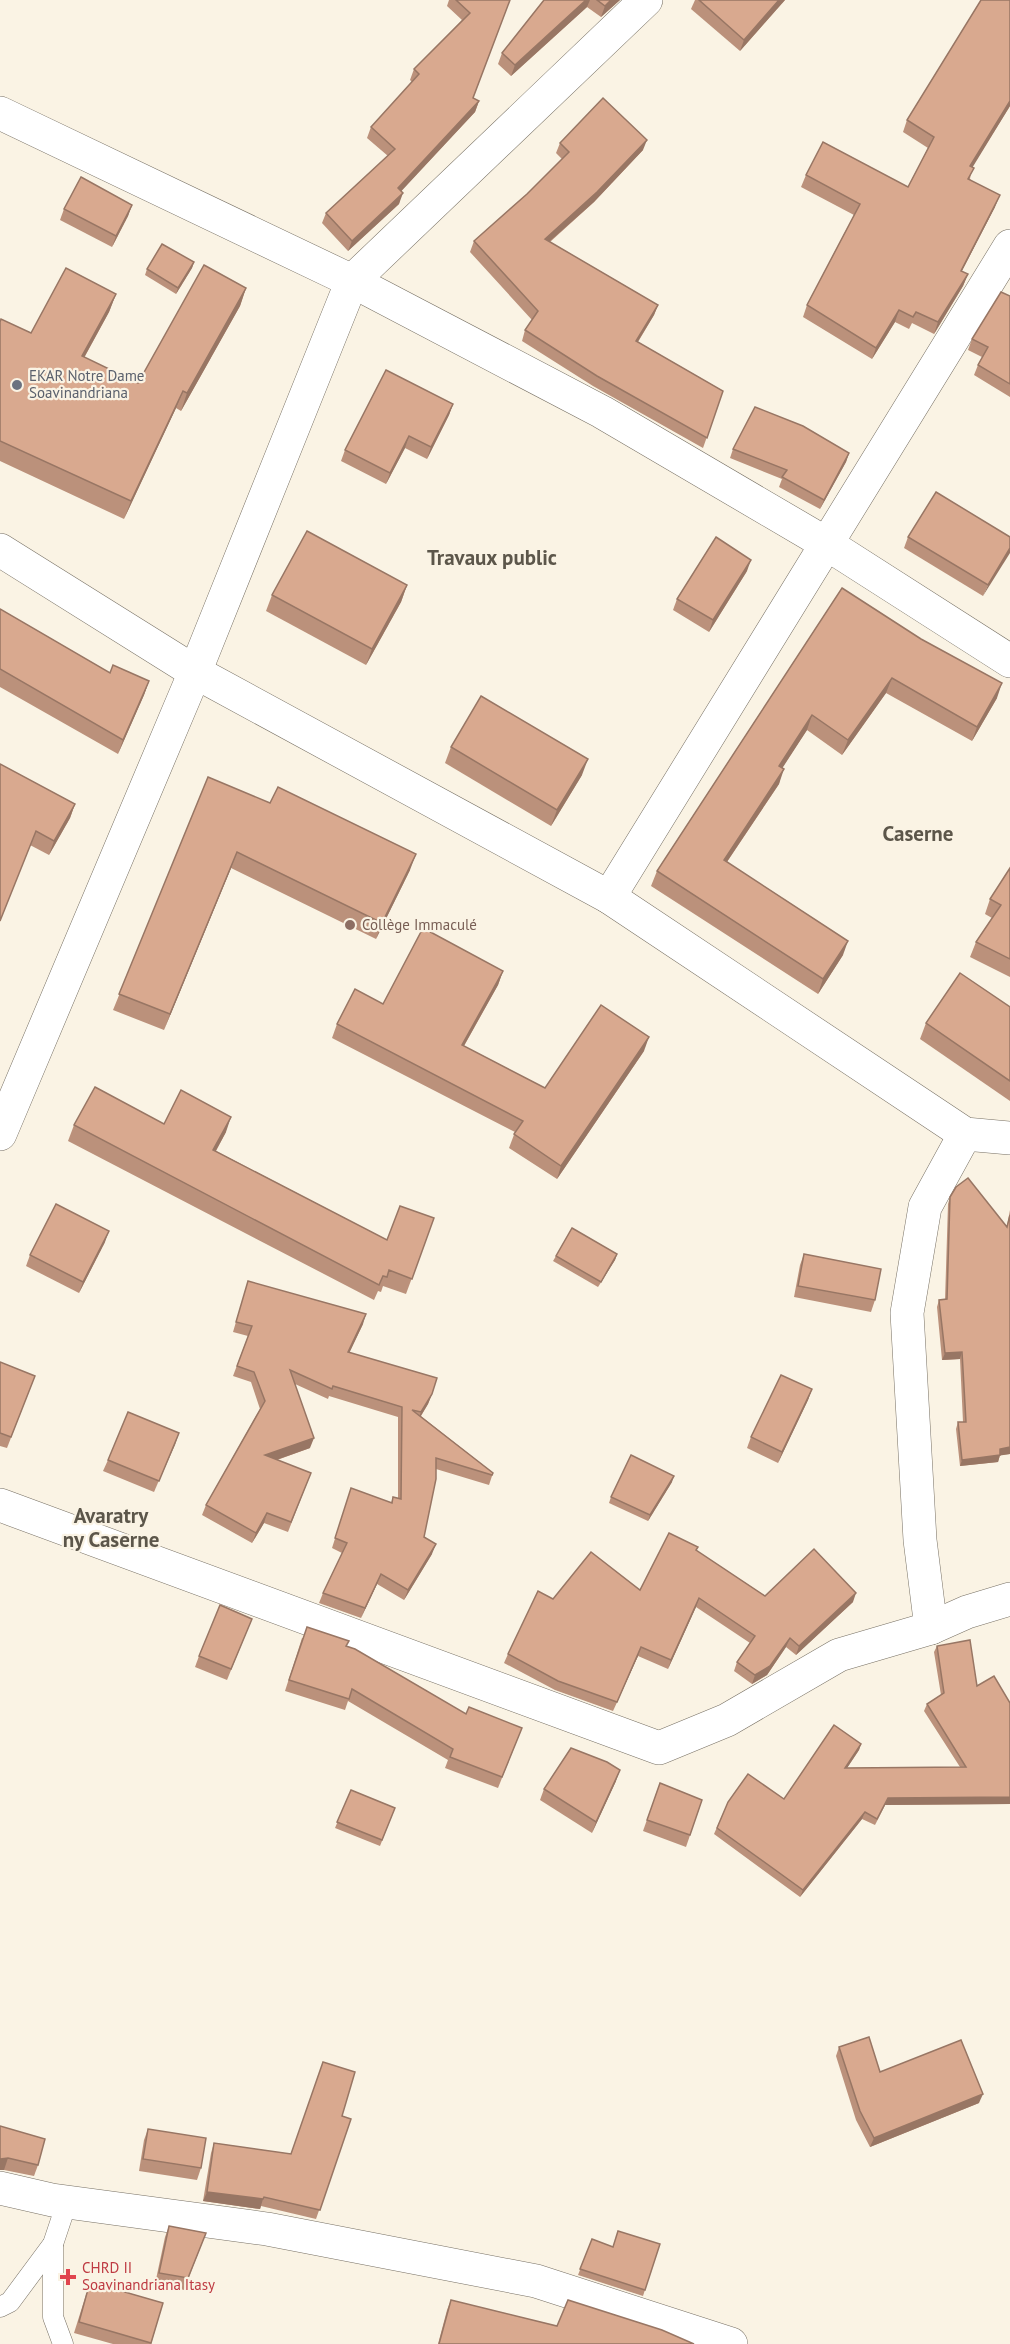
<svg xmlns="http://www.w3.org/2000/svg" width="1010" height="2344" font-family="'PT Sans',sans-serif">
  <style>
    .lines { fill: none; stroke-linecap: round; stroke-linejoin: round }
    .service-casing { stroke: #777064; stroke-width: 21 }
    .minor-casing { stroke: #777064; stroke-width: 34 }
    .service { stroke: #fff; stroke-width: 20 }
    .minor { stroke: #fff; stroke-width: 33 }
    .wall { fill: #bb917b }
    .shaded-wall { fill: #987664 }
    .building { fill: #d9a98f; stroke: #987664; stroke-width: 1.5 }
    .worship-dot { fill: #6b7280; stroke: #faf3e4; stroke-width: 2 }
    .education-dot { fill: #8d6e63; stroke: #faf3e4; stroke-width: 2 }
    .health-dot { fill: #e0444e; stroke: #faf3e4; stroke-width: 2 }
    .labels { text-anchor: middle; stroke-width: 4.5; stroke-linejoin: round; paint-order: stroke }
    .worship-label { font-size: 15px; fill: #5b616d; stroke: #faf3e4; text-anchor: start }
    .education-label { font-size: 15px; fill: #785e54; stroke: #faf3e4; text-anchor: start }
    .health-label { font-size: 15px; fill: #be3a42; stroke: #faf3e4; text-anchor: start }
    .district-label { font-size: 21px; font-weight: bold; fill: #5c564a; stroke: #faf3e4 }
  </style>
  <rect width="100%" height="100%" fill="#faf3e4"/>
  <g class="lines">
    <g class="service-casing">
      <g id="service">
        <polyline points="53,2244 53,2317 63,2344"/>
        <polyline points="0,2307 10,2302 53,2244 67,2202"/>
      </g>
    </g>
    <g class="minor-casing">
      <g id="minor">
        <polyline points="0,113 352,281 602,412 827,544 1010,661"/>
        <polyline points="0,550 195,672 609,897 965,1134 1010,1138"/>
        <polyline points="609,897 1010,246"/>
        <polyline points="0,1134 195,672 352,281 646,0"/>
        <polyline points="0,1505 659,1748 727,1720 839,1655 931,1628 920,1540 907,1313 925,1207 965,1134"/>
        <polyline points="931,1628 967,1612 1010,1599"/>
        <polyline points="0,2188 52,2200 267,2229 536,2281 731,2344"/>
      </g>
    </g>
    <use href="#service" class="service"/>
    <use href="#minor" class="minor"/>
  </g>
  <g class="wall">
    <polygon points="449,0 510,0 473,98 479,101 475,112 401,191 399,204 348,251 322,223 326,213 388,156 367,138 371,127 412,82 410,80 414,69 462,20 447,6"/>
    <polygon points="544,0 620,0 601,17 587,7 511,76 498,64 502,53"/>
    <polygon points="695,0 785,0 740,51 691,9"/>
    <polygon points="1010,106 972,167 970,179 995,207 962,271 968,274 963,286 934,334 912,323 909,329 895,322 872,359 803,317 807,305 854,215 801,187 806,175 908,187 928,148 903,132 907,120"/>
    <polygon points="560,143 643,150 594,202 550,242 658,305 654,315 638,342 723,391 703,448 593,386 522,341 525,330 532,320 470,252 474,241 527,194 562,159 556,153"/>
    <polygon points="132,205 128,216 112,247 60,220 64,209"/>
    <polygon points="194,262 192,268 176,294 145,275 147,269"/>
    <polygon points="246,288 240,306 181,411 176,408 124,519 0,461 0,322 31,333 116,294 109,312 84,358 138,383"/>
    <polygon points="1010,296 1010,397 974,375 978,365 982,357 968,350 972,339"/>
    <polygon points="453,404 449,415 427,459 405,448 386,484 341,461 345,450"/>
    <polygon points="733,449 849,453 846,462 820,509 779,487 782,479 730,458"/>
    <polygon points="908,537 1010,537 983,596 904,548"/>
    <polygon points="747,571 709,632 673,610 677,599"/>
    <polygon points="407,585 401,602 366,665 266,611 272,595"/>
    <polygon points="842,588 997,698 972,741 886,693 842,755 807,730 782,768 779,784 727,862 843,955 818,994 651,886 657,871"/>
    <polygon points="0,609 110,673 149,681 144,695 118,754 0,687"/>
    <polygon points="451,747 582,775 551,826 445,763"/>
    <polygon points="0,764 75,804 70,818 49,855 30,845"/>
    <polygon points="208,777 410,870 376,939 231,868 164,1030 113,1010"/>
    <polygon points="1010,868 1010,977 970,957 976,942 992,918 985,914 990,899"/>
    <polygon points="503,971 498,985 464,1046 545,1088 644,1051 557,1179 509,1148 515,1132 332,1038 337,1024 383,1004"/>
    <polygon points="1010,1007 1010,1101 920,1039 926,1023"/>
    <polygon points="164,1124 226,1132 216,1151 387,1240 434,1218 406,1294 383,1286 381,1292 378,1291 374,1300 68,1141 74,1125"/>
    <polygon points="950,1197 1007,1226 1010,1210 1010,1454 1000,1455 998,1462 960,1466 956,1429 958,1422 963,1422 960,1359 942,1360 937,1307 939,1300 945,1300 948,1204"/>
    <polygon points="105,1242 79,1293 26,1266 30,1255"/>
    <polygon points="617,1254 615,1260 598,1287 553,1261 556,1256"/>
    <polygon points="804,1254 875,1300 871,1312 794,1297 800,1265"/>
    <polygon points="248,1281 363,1324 349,1353 432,1394 428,1404 421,1416 493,1473 489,1485 436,1469 424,1537 432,1554 404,1600 377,1584 361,1618 319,1603 323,1593 342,1553 332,1548 348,1498 391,1503 393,1497 398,1498 398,1417 329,1396 328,1399 295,1384 310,1448 277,1460 311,1473 288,1532 264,1523 252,1543 202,1515 206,1505 260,1409 251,1382 233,1376 248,1336 233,1332"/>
    <polygon points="0,1362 35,1376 7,1448 0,1446"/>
    <polygon points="812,1389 808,1400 778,1463 747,1448 751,1437"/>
    <polygon points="179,1433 154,1492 103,1471 108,1460"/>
    <polygon points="672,1482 648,1521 609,1503 611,1497"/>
    <polygon points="697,1551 765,1596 853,1602 796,1655 786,1647 767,1675 752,1684 734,1671 737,1662 750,1643 696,1607 668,1669 638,1656 613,1711 555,1690 504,1663 508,1654 553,1599 640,1590"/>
    <polygon points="252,1619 227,1680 195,1667 199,1656"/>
    <polygon points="302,1638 347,1646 466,1714 522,1728 498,1788 445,1768 448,1760 348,1701 345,1710 285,1691"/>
    <polygon points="937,1646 977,1686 1010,1703 1010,1804 885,1805 875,1825 862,1819 800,1897 714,1834 728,1802 784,1799 861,1744 859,1750 847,1768 960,1767 924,1711 927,1704 941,1695 934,1652"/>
    <polygon points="616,1781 592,1833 540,1800 544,1789"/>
    <polygon points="660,1783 702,1800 686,1847 643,1831"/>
    <polygon points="351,1790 395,1808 380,1846 335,1828"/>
    <polygon points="839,2047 880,2072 979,2103 870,2147 856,2120 836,2056"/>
    <polygon points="342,2116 351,2119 316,2219 261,2206 260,2209 203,2201 211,2153 214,2143 291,2154"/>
    <polygon points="0,2126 38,2165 34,2176 4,2170"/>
    <polygon points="148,2129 201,2168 197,2180 139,2171 144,2140"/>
    <polygon points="169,2226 206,2233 184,2290 155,2284 165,2237"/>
    <polygon points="592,2239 613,2247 660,2244 643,2296 578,2275"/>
    <polygon points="90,2282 163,2303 151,2344 113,2344 74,2333"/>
    <polygon points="451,2300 557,2326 694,2344 438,2344 447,2310"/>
  </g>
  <g class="shaded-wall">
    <polygon points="586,0 590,0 587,7 511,76 515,65"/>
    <polygon points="611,0 620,0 601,17 605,6"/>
    <polygon points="779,0 785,0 740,51 744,40"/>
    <polygon points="479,101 475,112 394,199 398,188"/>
    <polygon points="1010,101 1010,106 966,178 970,166"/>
    <polygon points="647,140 643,150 594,202 541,249 545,239"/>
    <polygon points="403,193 399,204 348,251 352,241"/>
    <polygon points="1000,195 995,207 956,282 961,271"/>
    <polygon points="132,205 128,216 112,247 116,236"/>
    <polygon points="194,262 192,268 176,294 178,288"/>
    <polygon points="968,274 963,286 934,334 938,322"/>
    <polygon points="246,288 240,306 181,411 187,393"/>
    <polygon points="116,294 109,312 75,374 82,356"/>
    <polygon points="658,305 654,315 632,351 636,341"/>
    <polygon points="899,310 895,322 872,359 876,348"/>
    <polygon points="183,391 176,408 124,519 131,501"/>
    <polygon points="453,404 449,415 427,459 431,447"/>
    <polygon points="409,436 405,448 386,484 390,473"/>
    <polygon points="849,453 846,462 820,509 824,500"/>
    <polygon points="1010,548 1010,553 983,596 988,585"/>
    <polygon points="751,560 747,571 709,632 713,620"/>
    <polygon points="407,585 401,602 366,665 372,649"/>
    <polygon points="892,678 886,693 842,755 848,740"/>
    <polygon points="149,681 144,695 118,754 123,740"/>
    <polygon points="1002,683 997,698 972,741 977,727"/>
    <polygon points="812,715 807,730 774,781 779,766"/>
    <polygon points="588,759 582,775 551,826 557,810"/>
    <polygon points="784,769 779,784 718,875 724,860"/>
    <polygon points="75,804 70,818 49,855 54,841"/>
    <polygon points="237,852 231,868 164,1030 170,1014"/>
    <polygon points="416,854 410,870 376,939 382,923"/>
    <polygon points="848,941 843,955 818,994 823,979"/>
    <polygon points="503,971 498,985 457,1058 462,1045"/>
    <polygon points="649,1037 644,1051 557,1179 561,1166"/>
    <polygon points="231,1117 226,1132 208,1165 213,1150"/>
    <polygon points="109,1231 105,1242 79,1293 83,1282"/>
    <polygon points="617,1254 615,1260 598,1287 601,1282"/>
    <polygon points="366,1314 363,1324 345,1362 348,1352"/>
    <polygon points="962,1352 960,1359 942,1360 945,1353"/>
    <polygon points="812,1389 808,1400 778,1463 782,1452"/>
    <polygon points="432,1394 428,1404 417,1422 421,1412"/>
    <polygon points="179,1433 175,1445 154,1492 159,1481"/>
    <polygon points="314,1438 310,1448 262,1465 265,1455"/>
    <polygon points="1010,1447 1010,1454 997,1456 1000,1449"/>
    <polygon points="1000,1455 998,1462 960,1466 962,1460"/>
    <polygon points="674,1476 672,1482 648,1521 650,1515"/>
    <polygon points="267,1513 264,1523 252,1543 256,1533"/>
    <polygon points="436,1544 432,1554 404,1600 408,1590"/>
    <polygon points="381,1574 377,1584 361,1618 365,1608"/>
    <polygon points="856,1593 853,1602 796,1655 799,1646"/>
    <polygon points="699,1598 696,1607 668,1669 671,1660"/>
    <polygon points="790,1638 786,1647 767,1675 752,1684 755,1675"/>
    <polygon points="641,1647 638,1656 613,1711 617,1702"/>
    <polygon points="861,1744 859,1750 843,1774 845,1768"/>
    <polygon points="620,1770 616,1781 592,1833 596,1822"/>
    <polygon points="1010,1797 1010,1804 885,1805 875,1825 888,1798"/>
    <polygon points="865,1812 862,1819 800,1897 803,1890"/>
    <polygon points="983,2094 979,2103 870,2147 874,2138"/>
    <polygon points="8,2158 4,2170 0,2170 0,2159"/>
    <polygon points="207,2192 263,2199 260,2209 203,2201"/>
  </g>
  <g class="building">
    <polygon points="456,0 510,0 473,98 479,101 398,188 403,193 352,241 326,213 395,149 371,127 419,74 414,69 470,13"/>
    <polygon points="544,0 586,0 515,65 502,53"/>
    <polygon points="597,0 611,0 605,6"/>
    <polygon points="699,0 779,0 744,40"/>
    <polygon points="981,0 1010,0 1010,101 970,166 974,168 968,179 1000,195 961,271 968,274 938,322 916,312 913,317 899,310 876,348 807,305 860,204 806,175 823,142 908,187 934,137 907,120"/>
    <polygon points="603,98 647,140 597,192 545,239 658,305 636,341 723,391 707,438 597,376 525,330 538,311 474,241 527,194 569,152 560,143"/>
    <polygon points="81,177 132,205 116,236 64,209"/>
    <polygon points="162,244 194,262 178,288 147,269"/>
    <polygon points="204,265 246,288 187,393 183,391 131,501 0,441 0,322 1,319 31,333 66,268 116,294 82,356 138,383"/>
    <polygon points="1001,292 1010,296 1010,384 978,365 988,347 972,339"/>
    <polygon points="386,370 453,404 431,447 409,436 390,473 345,450"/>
    <polygon points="755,407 803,426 849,453 824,500 782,477 787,470 733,449"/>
    <polygon points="936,492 1010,537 1010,548 988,585 908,537"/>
    <polygon points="307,531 407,585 372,649 272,595"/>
    <polygon points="716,537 751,560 713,620 677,599"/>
    <polygon points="842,588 921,639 1002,683 977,727 892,678 848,740 812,715 779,766 784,769 724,860 848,941 823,979 657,871"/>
    <polygon points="0,609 110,673 113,665 149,681 123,740 0,669"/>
    <polygon points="481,696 588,759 557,810 451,747"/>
    <polygon points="0,764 75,804 54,841 36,831 0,921"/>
    <polygon points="208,777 270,803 278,787 416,854 382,923 237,852 170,1014 119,994"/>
    <polygon points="1010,868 1010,959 976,942 1001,905 990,899"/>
    <polygon points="423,928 503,971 462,1045 545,1088 601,1005 649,1037 561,1166 514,1134 523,1121 337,1024 355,989 383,1004"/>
    <polygon points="960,973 1010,1007 1010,1081 926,1023"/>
    <polygon points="95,1087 164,1124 181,1090 231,1117 213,1150 387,1240 400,1206 434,1218 412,1279 389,1270 387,1277 383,1276 379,1285 74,1125"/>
    <polygon points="968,1178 1007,1227 1010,1215 1010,1447 1000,1449 1000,1455 962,1460 958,1422 966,1422 962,1352 945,1353 939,1300 947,1299 950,1197 956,1187"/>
    <polygon points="56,1204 109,1231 83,1282 30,1255"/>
    <polygon points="572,1228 617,1254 601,1282 556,1256"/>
    <polygon points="804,1254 881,1269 875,1300 798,1286"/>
    <polygon points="248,1281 366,1314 348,1352 437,1378 432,1394 421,1412 412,1410 493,1473 492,1475 436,1458 436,1479 424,1537 436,1544 408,1590 381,1574 365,1608 323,1593 347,1543 335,1538 351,1488 392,1503 393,1497 401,1499 402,1407 333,1386 332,1389 290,1370 314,1438 265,1455 311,1473 291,1522 267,1513 256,1533 206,1505 265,1401 254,1372 237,1366 252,1326 236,1322"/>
    <polygon points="0,1362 35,1376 11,1437 0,1433"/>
    <polygon points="781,1375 812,1389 782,1452 751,1437"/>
    <polygon points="128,1412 179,1433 159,1481 108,1460"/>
    <polygon points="631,1455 674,1476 650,1515 611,1497"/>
    <polygon points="669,1533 698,1547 696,1550 765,1596 814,1549 856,1593 799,1646 790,1638 770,1666 755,1675 737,1662 755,1636 699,1598 671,1660 641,1647 617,1702 558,1681 508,1654 538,1591 553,1599 591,1552 640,1590"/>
    <polygon points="220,1605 252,1619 231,1669 199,1656"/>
    <polygon points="307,1627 349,1641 346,1646 355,1649 466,1714 469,1707 522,1728 502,1777 450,1757 453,1749 352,1689 349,1699 289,1680"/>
    <polygon points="970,1640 977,1686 994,1676 1010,1703 1010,1797 888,1798 877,1819 865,1812 803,1890 717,1828 728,1802 748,1774 784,1799 834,1725 861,1744 845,1768 966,1767 927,1704 944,1693 937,1646"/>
    <polygon points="571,1748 607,1762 620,1770 596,1822 544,1789"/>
    <polygon points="660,1783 702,1800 690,1835 647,1820"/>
    <polygon points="351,1790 395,1808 382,1840 337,1822"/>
    <polygon points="869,2037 880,2072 961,2040 983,2094 874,2138 860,2111 839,2047"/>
    <polygon points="323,2062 355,2072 342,2116 351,2119 320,2210 264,2197 263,2199 207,2192 214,2143 291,2154"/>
    <polygon points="0,2126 45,2139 38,2165 8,2158 0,2159"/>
    <polygon points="148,2129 206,2138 201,2168 143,2159"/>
    <polygon points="169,2226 206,2233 188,2278 159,2273"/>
    <polygon points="618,2231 660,2244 645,2290 580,2269 592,2239 613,2247"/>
    <polygon points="90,2282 163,2303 151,2343 79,2322"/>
    <polygon points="451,2300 557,2326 568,2300 662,2330 694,2344 439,2344"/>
  </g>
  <circle class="worship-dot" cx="17" cy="385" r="6"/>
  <circle class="education-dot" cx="350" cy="925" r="6"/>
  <path class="health-dot" d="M65 2268h6v6h6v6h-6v6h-6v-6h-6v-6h6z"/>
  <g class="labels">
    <g class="worship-label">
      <text x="29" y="381">EKAR Notre Dame<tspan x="29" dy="17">Soavinandriana</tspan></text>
    </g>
    <g class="education-label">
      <text x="362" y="930">Collège Immaculé</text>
    </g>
    <g class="health-label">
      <text x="82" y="2273">CHRD II<tspan x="82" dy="17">Soavinandriana Itasy</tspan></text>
    </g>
    <g class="district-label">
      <text x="492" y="565">Travaux public</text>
      <text x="918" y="841">Caserne</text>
      <text x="111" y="1523">Avaratry<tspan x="111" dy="24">ny Caserne</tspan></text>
    </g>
  </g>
</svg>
